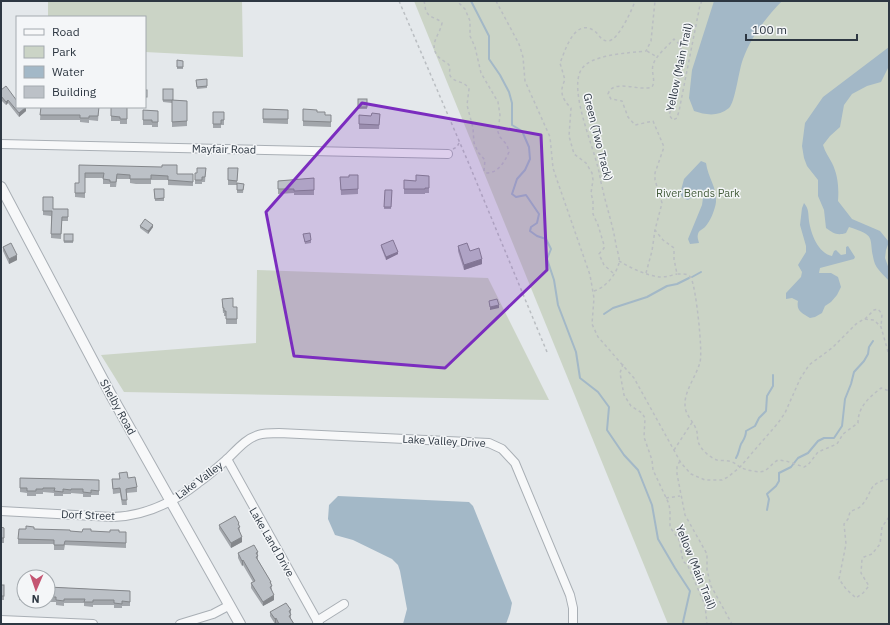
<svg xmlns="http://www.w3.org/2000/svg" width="890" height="625" font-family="'IBM Plex Sans',sans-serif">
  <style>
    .green { fill: #cbd4c6 }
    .water { fill: #a3b8c7 }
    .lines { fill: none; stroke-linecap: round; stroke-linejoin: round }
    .stream { stroke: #a3b8c7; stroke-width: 2 }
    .minor-casing { stroke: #a9afb5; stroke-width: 10 }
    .tertiary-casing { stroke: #a9afb5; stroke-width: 12 }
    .path { stroke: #babec2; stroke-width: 1.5; stroke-dasharray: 3 3; stroke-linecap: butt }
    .minor { stroke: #f7f8f9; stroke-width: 8 }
    .tertiary { stroke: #f7f8f9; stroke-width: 10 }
    .wall { fill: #a2a6ab }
    .shaded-wall { fill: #84878b }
    .building { fill: #bcc1c7; stroke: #84878b }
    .marked { fill: #7b2cbf; fill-opacity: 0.2; stroke: #7b2cbf; stroke-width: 3; stroke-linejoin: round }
    .labels { text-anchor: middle; stroke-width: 3; stroke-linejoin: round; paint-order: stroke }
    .street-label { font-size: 11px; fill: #2d3742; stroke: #f4f6f8 }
    .park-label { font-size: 11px; fill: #455d3c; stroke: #f4f6f8 }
  </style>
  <rect width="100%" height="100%" fill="#e4e8eb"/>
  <g class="green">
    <polygon points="48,1 242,1 243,57 145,52 145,17 48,17"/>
    <polygon points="414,1 889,1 889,624 668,624"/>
    <polygon points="257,270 488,278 549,400 124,392 101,355 256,343"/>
  </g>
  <g class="water">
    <path d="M714,1H782C765,19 752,35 743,59C739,69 735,103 729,108C718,117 706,115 694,111L689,98L692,70Z"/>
    <path d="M889,47V66L881,82L867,86L852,94L844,105L840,127L830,136L823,145C825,152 829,157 832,163C838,175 839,188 838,201L852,219L880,231L889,242L886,250L885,258L889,269V281C884,275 876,269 874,261C868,238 878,236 849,227L846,233C837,236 833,233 826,228L824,210L818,196V180L807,166L804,158L802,146L805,123L823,97Z"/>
    <path d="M701,161L706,163C708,178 717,187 716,202C715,210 710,222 705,227C702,230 699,230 698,234C697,237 698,239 699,243L690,244L688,239L702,205L703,198C696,196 693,196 688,200L683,198L680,194L684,179Z"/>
    <path d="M804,203C809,209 808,213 809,221C811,234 818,253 832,256L834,251L836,250L841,255L846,254V247L848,246L855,257L854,259L820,268L819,273H831L838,277L841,287L837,295L831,302L825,306L822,313L815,317L810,318C802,313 796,311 798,301L792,298L786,299V293L801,277L802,272L798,265L806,252V246L800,225L802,208Z"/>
    <polygon points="338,496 469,502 473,506 512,603 510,613 506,624 403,624 407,609 400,571 398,565 392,559 353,540 335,535 328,519 329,505"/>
  </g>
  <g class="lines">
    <g class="stream">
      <polyline points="471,1 489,36 489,59 500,75 509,92 512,103 512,125 522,131 529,147 530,159 525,170 517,179 512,194 516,197 526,195 539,214 537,223 531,227 530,231 537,236 546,239 551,249 547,259 554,280 558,305 576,352 580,378 598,392 609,407 607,430 624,455 638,470 652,505 658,539 675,568 690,591 683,622 684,624"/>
      <polyline points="692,277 701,272"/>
      <polyline points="604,314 613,308 647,297 667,286 677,284 689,278"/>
      <path d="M736,458C739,453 739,449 741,444C744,439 746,437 746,431L755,426L759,418L766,411L767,396L773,386V375"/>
      <polyline points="767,510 769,499 767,494 776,486 779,481 779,473 791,467 798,458 808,453 818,441 824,438 834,438 842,426 845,399 851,384 854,372 864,361 868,354 869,347 873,341"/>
    </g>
    <g class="minor-casing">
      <g id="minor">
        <polyline points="1,144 448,154"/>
        <polyline points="227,459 319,624"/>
        <path d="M1,511L113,517C144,516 174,502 198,483C208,476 217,468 226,460C236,451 245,439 258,435C264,433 272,433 279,433L489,443L502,449L515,463L570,595L573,608V624"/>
        <polyline points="1,620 93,624"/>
        <polyline points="317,621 344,604"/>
        <polyline points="180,624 213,614 230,605"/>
      </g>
    </g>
    <g class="tertiary-casing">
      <polyline id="tertiary" points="1,187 111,395 240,624"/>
    </g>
    <g class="path">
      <polyline points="399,1 469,164 547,352"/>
      <path d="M424,1C425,4 425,8 426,11C429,18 438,18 442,23C440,35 429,43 437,55C440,60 447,62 449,65C451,69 448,74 451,77C456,83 465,81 469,89L467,105L473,128L474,143L478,152L485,160L484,170L486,173C498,173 504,163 509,152L507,145L500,137L498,132L500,115L498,102L481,73L475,47L470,36V21L465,9L457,1"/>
      <polyline points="496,1 519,44 523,57 525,81 550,137 553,168 557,180 590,275 594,298 592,324 598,337 634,378 681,463 691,474 705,480 722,480 728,477 740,467 778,423 785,413 800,379 809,365 832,348 856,324 864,319 874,320 881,327 889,355"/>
      <path d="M702,1L700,5L679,111L677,118L673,120L669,115L673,104L683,56V53L679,44L674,39C667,47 656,55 653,65C651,73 656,80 652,87C640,92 613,78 608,94L611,99L622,101L628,117L635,125L653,121L664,147L655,173V180L662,203L655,230L663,240L674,248V259L677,274C682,274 688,273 691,278C696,287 703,352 700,362C696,378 681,394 686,411C688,417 694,423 696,429C698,433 697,437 698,441C700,449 709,457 717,460C722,461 728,460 732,462C735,463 737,465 740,467C745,470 761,474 766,470C770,467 773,463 778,460L786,461L804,467L808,465L818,452L837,444L843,434L858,423C858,406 870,397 881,388L889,391"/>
      <polyline points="647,51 657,57"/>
      <polyline points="453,149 457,147 459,143"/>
      <path d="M619,261C631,268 647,276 661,277C667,277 672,275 677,274"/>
      <path d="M613,273L604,265L599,254L604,248V245L598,225L593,214V201L591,193L593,180L592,173L586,163L574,154L569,136L571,108C562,99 559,91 565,80L560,63C565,51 574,19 593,30C599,33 600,41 608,41C618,41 632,10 635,1"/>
      <polyline points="646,273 652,251 655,230"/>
      <path d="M594,291C605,288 616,275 619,263C620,258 617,250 616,245C613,225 606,206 602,186C600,180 600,174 598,168C593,145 569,91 581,70C590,54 630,53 646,51L651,41L655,1"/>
      <polyline points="865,319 874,310 878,309 882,314 881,327"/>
      <polyline points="623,364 620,373 624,395 631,406 642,413 645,418 644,437 652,460 653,470 669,504 670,512 670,527 679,540 683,561 688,566 705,605 707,624"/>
      <polyline points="674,450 693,421"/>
      <polyline points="680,461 677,466 677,474 685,515 707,554 707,570 711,586 732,624"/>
      <path d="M889,479C866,484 874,492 861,506C858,509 853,510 850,512L848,519L844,524L846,544L839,579L846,589L856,598L863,593L869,586L861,573L862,559L864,557L872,554L880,544L882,527L889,517"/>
      <polyline points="666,498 680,496"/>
      <polyline points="889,543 889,551"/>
    </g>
    <use href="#minor" class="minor"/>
    <use href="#tertiary" class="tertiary"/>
  </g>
  <g class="wall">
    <polygon points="177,60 183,61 183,69 177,69"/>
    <polygon points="196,80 207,86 207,88 197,89"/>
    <polygon points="163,89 173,100 187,101 187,126 172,127 172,103 163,102"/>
    <polygon points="1,90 17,101 26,111 19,117 8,103 6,105 1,100"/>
    <rect x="358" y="99" width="9" height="10"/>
    <polygon points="41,107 99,107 98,121 89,120 89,123 80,122 80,120 40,120"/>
    <polygon points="111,107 127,107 127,124 120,124 120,121 111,121"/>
    <polygon points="263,109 288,110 288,124 263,123"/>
    <polygon points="303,109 317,112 325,115 331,115 331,127 303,126"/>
    <polygon points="143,110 158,111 158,127 152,127 152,125 143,125"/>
    <polygon points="213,112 224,112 224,125 221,125 221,128 213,128"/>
    <polygon points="380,114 379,129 359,129 359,115 371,116"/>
    <polygon points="79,165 177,174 193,174 193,186 168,185 168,180 151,180 151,184 136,184 130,183 130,179 117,179 116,187 110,187 110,184 103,184 103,178 85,178 85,198 75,197 75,183 79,183"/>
    <polygon points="206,168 205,182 202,182 202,184 195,184 195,173 197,173"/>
    <polygon points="228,168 238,168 237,183 244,184 243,193 237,193 237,185 228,185"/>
    <polygon points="358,175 358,194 341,195 340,177 349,177"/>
    <polygon points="429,176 429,193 425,193 425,194 404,194 404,180 416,181"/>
    <polygon points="314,178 314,195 294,195 294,193 278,194 278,181"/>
    <polygon points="154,189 164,189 164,201 155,201"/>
    <polygon points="385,190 392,190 391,209 384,209"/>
    <polygon points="43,197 53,209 68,209 68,221 62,221 61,239 51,238 51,216 43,215"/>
    <polygon points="140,226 153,227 148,234 140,228"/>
    <rect x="64" y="234" width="9" height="9"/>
    <polygon points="303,234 311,240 311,243 305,244"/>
    <polygon points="381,245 398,254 386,260 381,247"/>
    <polygon points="458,246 470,251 482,264 464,270 458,251"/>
    <polygon points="3,247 17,260 9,264 3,251"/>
    <polygon points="222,299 233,307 237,307 237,324 226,324 226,316 224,316 224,313 223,313"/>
    <polygon points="119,473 128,478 137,487 137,492 126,493 127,505 122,505 120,493 113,494 112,479 120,479"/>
    <polygon points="20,478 99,480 99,495 91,495 91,497 83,497 83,494 71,493 71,494 63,494 63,496 54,496 54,493 43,492 43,494 36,494 36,496 27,496 27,493 20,492"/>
    <polygon points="239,523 240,532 242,542 231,548 219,529 219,525"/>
    <polygon points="1,527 4,528 4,543 1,543"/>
    <polygon points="34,529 82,532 126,532 126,548 65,545 64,550 54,550 54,544 18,544 18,539"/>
    <polygon points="258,552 258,560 271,582 272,590 274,600 263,606 251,588 251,583 253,582 243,565 242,566 238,558 238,553"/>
    <rect x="1" y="585" width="3" height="15"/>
    <polygon points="20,586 24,586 24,601 19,600"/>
    <polygon points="48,587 130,591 130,606 122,606 122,608 114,608 114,605 93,605 93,607 84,606 84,603 64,603 64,606 56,605 56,602 35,602 35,604 26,604 26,601 48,601"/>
    <polygon points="291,610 291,619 294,624 276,624 276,623 275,624 270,616 270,612"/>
  </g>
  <g class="shaded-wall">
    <polygon points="8,100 8,103 6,105 6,102"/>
    <polygon points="26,107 26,111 19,117 19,113"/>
    <polygon points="153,225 153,227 148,234 148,231"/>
    <polygon points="398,252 398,254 386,260 386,257"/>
    <polygon points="17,255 17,260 9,264 9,259"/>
    <polygon points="482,259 482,264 464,270 464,265"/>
    <polygon points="499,305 499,308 490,310 490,307"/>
    <polygon points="242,537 242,542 231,548 231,543"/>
    <polygon points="243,560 243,565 242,566 242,561"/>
    <polygon points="274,595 274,600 263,606 263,602"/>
    <polygon points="276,618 276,623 275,624 275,619"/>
  </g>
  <g class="building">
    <polygon points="177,60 183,61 183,67 177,67"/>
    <polygon points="207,79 207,86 197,87 196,80"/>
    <polygon points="6,86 17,101 17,107 26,107 19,113 8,100 6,102 1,96 1,90"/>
    <rect x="163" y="89" width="10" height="11"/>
    <rect x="145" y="90" width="2" height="7"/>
    <rect x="358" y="99" width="9" height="8"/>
    <polygon points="172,100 187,101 187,121 172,122"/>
    <polygon points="41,107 99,107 98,116 89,116 89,118 80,118 80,115 40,115"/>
    <polygon points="111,107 127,107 127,119 120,119 120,117 111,116"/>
    <polygon points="263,109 288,110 288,119 263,119"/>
    <polygon points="303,109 317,110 317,112 325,112 325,115 331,115 331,122 303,121"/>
    <polygon points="143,110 158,111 158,122 152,122 152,120 143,120"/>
    <polygon points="213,112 224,112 224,120 221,120 221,124 213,124"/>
    <polygon points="372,113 380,114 379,125 359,124 359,115 371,116"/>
    <polygon points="79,165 162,167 162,165 177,165 177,174 193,174 193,182 168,180 168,176 151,175 151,179 130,179 130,175 117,174 116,182 110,182 110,180 103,179 104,173 85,173 85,193 75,193 75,183 79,183"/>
    <polygon points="197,168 206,168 205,177 202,177 202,180 195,180 195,173 197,173"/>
    <polygon points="228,168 238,168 237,181 228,180"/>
    <polygon points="349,175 358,175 358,189 341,190 340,177 349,177"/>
    <polygon points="416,175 429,176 429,188 425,188 425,189 404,189 404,180 416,181"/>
    <polygon points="314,178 314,190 294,191 294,189 278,189 278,181"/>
    <polygon points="237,183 244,184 243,190 237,190"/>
    <polygon points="154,189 164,189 164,198 155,199"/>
    <polygon points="385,190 392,190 391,207 384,207"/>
    <polygon points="43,197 53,197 53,209 68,209 68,217 62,217 61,234 51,234 52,211 43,211"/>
    <polygon points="145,219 153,225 148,231 140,226"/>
    <polygon points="310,233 311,240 305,242 303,234"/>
    <rect x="64" y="234" width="9" height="7"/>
    <polygon points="393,240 398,252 386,257 381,245"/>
    <polygon points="11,243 17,255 9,259 3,247"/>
    <polygon points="467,243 470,251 479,248 482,259 464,265 458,246"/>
    <polygon points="233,298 233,307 237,307 237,319 226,319 226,311 224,311 224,308 223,308 222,299"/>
    <polygon points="497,299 499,305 490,307 489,301"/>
    <polygon points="127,472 128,478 135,477 137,487 126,489 127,500 122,500 120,488 113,489 112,479 120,479 119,473"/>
    <polygon points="20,478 99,480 99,491 91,490 91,493 83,492 83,489 71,489 71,490 63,489 63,492 54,491 55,488 43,488 43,489 36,489 36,491 27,491 27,488 20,488"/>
    <polygon points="235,516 239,523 238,524 240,527 238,528 242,537 231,543 219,525"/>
    <polygon points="26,526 34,527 34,529 70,530 70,531 82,532 83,529 91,529 91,531 110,532 110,530 119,530 119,532 126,532 126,543 65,541 64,545 54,545 54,540 18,539 19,529 26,529"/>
    <polygon points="1,527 4,528 4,538 1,538"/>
    <polygon points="254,545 258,552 256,553 258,556 256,557 271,582 270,582 272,586 270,587 274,595 263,602 251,583 255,581 243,560 242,561 238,553"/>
    <rect x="1" y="585" width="3" height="11"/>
    <polygon points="20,586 24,586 24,596 19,596"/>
    <polygon points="48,587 130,591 130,602 122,601 122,604 114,603 114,600 93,600 93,602 84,602 85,599 64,599 64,601 56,600 56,597 48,597"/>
    <polygon points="286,603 291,610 289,611 291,615 289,616 294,624 279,624 276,618 275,619 270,612"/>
  </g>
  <path class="marked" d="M362,103L541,135L547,270L445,368L294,356L266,212Z"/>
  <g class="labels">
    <g class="street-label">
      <text transform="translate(679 67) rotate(-78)" y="4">Yellow (Main Trail)</text>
      <text transform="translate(598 137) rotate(76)" y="4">Green (Two Track)</text>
      <text transform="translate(224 149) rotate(1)" y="4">Mayfair Road</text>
      <text transform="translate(118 407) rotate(61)" y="4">Shelby Road</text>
      <text transform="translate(444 441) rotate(3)" y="4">Lake Valley Drive</text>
      <text transform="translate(199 480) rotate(-36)" y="4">Lake Valley</text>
      <text transform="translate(88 515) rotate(2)" y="4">Dorf Street</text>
      <text transform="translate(272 542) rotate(60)" y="4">Lake Land Drive</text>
      <text transform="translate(696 567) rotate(68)" y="4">Yellow (Main Trail)</text>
    </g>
    <g class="park-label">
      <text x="698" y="197">River Bends Park</text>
    </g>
  </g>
  <rect width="890" height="625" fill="none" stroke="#2d3742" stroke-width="4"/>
  <rect x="16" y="16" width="130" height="92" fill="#f4f6f8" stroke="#a4aaaf"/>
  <rect x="24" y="29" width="20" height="6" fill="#f7f8f9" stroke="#a4aaaf"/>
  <text x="52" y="36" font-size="12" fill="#2d3742">Road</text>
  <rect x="24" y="46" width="20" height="12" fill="#cbd4c6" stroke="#a4aaaf"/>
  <text x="52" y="56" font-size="12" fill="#2d3742">Park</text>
  <rect x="24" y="66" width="20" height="12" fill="#a3b8c7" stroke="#a4aaaf"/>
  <text x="52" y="76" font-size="12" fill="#2d3742">Water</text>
  <rect x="24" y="86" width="20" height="12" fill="#bcc1c7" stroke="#a4aaaf"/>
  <text x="52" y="96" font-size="12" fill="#2d3742">Building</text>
  <g transform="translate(36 589) rotate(182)"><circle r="19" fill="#f4f6f8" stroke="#a4aaaf"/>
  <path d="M0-3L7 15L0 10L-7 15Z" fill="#c45572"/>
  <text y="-6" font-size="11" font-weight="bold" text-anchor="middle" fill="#2d3742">N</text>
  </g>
  <path d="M746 34v6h111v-6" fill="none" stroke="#2d3742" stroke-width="2"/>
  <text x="752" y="34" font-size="12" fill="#2d3742" stroke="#f4f6f8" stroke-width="3" paint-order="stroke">100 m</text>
</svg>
